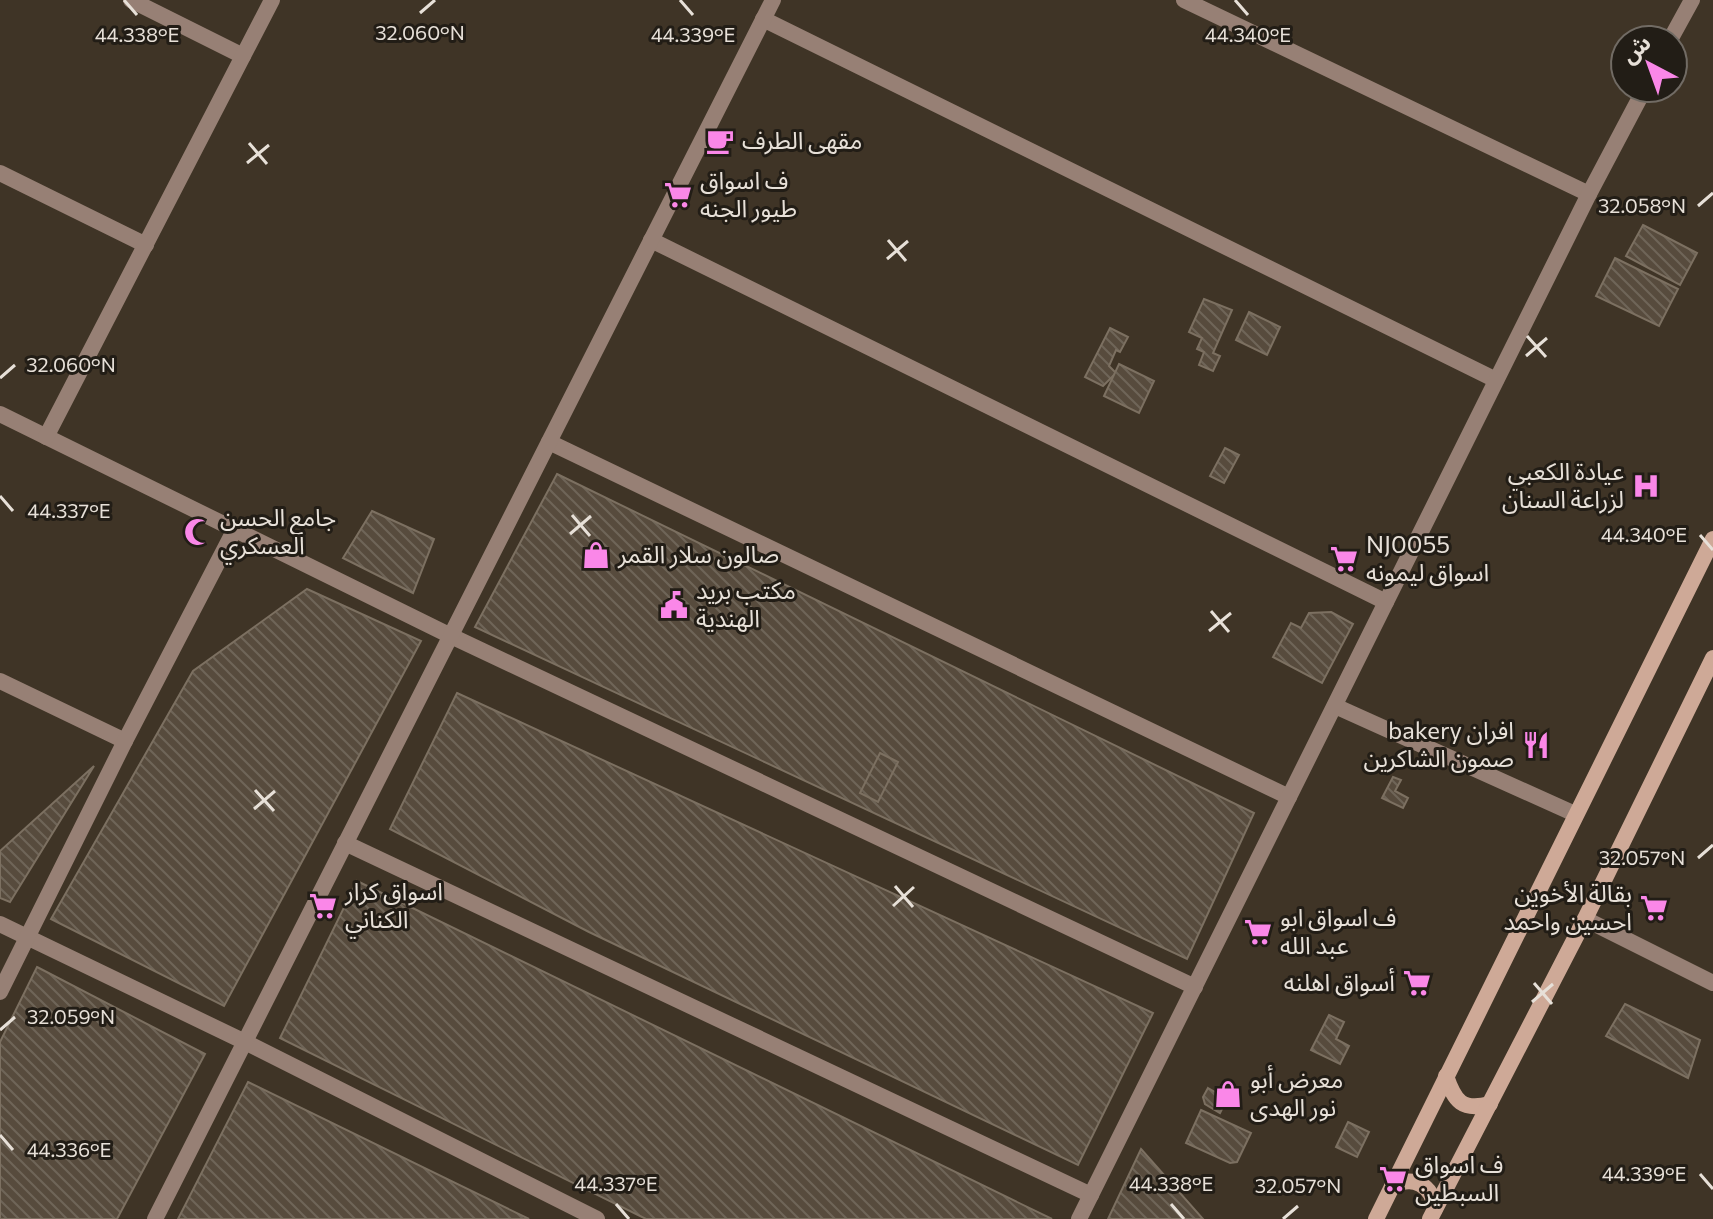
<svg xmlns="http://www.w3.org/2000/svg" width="1713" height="1219" font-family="Commissioner,'Noto Sans Arabic',sans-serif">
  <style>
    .building { fill: url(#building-back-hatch); stroke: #7c7061; stroke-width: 2 }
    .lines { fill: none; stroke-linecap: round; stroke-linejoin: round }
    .minor { stroke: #978075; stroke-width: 16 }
    .secondary { stroke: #cea997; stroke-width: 16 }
    .ticks { fill: none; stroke: #e7e0d8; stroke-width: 3 }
    .labels { text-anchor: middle; stroke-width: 6; stroke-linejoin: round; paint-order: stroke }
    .poi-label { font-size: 24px; fill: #e7e0d8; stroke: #221d16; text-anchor: start }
    .ticks-label { font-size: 20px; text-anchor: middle; fill: #e7e0d8; stroke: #221d16; stroke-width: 6; stroke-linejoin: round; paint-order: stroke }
  </style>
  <defs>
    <pattern id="building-back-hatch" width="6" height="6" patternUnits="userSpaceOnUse" patternTransform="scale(2)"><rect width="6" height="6" fill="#574b3d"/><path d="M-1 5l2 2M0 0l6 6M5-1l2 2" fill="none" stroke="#6f6558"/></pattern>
  </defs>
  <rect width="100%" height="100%" fill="#3f3426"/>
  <g class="building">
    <polygon points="1643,225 1697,253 1680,285 1626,256"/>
    <polygon points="1615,258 1678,289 1659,326 1596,296"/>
    <polygon points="1204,299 1232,310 1213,353 1220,356 1213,371 1199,365 1204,352 1197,349 1202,338 1189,332"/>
    <polygon points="1249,312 1280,327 1267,355 1236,340"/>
    <polygon points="1110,328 1128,337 1120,352 1116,350 1109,366 1116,373 1103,386 1085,377"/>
    <polygon points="1119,364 1154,381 1139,413 1104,396"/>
    <polygon points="1225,448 1239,455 1224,483 1210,476"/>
    <polygon points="557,474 1254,813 1187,959 475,627"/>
    <polygon points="372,511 434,539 413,593 343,558"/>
    <polygon points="307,589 421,641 224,1006 51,919 193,671"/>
    <polygon points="1331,612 1353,624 1322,683 1273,657 1291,623 1301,628 1309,613"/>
    <polygon points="457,693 1153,1013 1078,1165 589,932 390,829"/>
    <polygon points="880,753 898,762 878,802 860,793"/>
    <polygon points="94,766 10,902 0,898 0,851"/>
    <polygon points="1393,777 1401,780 1395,791 1408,798 1403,808 1382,798"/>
    <polygon points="357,881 1052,1219 646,1219 280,1038"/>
    <polygon points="37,967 205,1054 117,1219 0,1219 0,1042"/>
    <polygon points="1625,1004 1700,1040 1688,1078 1606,1036"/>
    <polygon points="1329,1015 1344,1022 1336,1039 1349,1046 1340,1064 1311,1050"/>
    <polygon points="248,1082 529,1219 178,1219"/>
    <polygon points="1208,1088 1227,1099 1220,1113 1205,1104 1203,1097"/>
    <polygon points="1201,1110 1251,1133 1237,1162 1230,1163 1186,1143"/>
    <polygon points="1348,1122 1369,1132 1357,1157 1336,1147"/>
    <polygon points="1141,1149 1203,1219 1108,1219"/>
  </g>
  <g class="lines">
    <g class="minor">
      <polyline points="131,0 243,56"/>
      <polyline points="1184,0 1589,194"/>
      <polyline points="763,19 1496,380"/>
      <polyline points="1670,40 1692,0"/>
      <polyline points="0,173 146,245"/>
      <polyline points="651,240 1386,602"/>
      <polyline points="0,414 451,636 1195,987"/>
      <polyline points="46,437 272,0"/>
      <polyline points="549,442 1289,797"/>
      <polyline points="0,681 125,741"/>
      <polyline points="1335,706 1575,814"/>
      <polyline points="345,843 1091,1195"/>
      <polyline points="1585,919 1713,983"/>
      <polyline points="0,924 245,1042 597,1219"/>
      <polyline points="0,992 125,741 235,529"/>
      <polyline points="155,1219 773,0"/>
      <polyline points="1079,1219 1589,194 1645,88"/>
    </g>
    <g class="secondary">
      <path d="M1446,1076C1455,1102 1462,1111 1490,1104"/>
      <path d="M1392,1187C1412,1174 1433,1185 1435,1209"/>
      <polyline points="1376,1219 1713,539"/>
      <polyline points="1430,1219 1585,919 1713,658"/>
    </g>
  </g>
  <path class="ticks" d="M124,0L137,15M680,0L693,15M1235,0L1248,15M420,13L435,0M249,143L267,164M247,163L269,145M1698,206L1713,193M888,240L906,261M887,259L908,241M1527,336L1546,357M1526,356L1547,338M0,378L15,365M0,496L13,511M572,515L590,536M570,534L591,516M1700,535L1713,550M1211,611L1229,632M1209,631L1231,613M255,790L274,811M254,809L275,791M1698,858L1713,845M895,886L913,907M893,906L914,887M1534,983L1552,1004M1532,1002L1553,984M0,1030L15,1017M0,1135L13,1150M1700,1174L1713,1189M616,1204L629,1219M1171,1204L1184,1219M1283,1219L1298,1206"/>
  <defs>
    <g id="cafe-bare" transform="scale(2.16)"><path d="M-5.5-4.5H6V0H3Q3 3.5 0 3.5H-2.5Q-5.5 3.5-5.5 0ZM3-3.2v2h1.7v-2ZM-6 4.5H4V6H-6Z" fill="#fa87e8" stroke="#221d16" stroke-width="2.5" paint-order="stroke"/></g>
    <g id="supermarket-bare" transform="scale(2.16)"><path d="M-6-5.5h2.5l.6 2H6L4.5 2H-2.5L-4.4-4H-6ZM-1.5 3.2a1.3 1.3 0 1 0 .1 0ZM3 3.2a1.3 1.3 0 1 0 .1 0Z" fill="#fa87e8" stroke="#221d16" stroke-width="2.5" paint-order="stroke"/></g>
    <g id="hospital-bare" transform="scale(2.16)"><path d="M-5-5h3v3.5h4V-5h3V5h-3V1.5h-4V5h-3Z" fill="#fa87e8" stroke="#221d16" stroke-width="2.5" paint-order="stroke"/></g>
    <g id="mosque-bare" transform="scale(2.16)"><path d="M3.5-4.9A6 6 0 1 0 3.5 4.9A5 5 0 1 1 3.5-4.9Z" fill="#fa87e8" stroke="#221d16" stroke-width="2.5" paint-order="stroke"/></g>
    <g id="shop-bare" transform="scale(2.16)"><path d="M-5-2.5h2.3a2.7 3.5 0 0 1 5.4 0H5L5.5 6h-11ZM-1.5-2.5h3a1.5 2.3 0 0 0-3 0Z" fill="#fa87e8" stroke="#221d16" stroke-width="2.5" paint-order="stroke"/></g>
    <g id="civic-bare" transform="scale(2.16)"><path d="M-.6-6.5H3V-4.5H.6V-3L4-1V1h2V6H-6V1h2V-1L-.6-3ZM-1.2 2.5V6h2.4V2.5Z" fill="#fa87e8" stroke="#221d16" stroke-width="2.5" paint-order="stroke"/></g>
    <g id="restaurant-bare" transform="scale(2.16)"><path d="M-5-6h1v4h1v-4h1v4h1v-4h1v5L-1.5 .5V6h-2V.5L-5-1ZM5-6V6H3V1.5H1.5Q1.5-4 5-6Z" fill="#fa87e8" stroke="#221d16" stroke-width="2.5" paint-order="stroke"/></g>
  </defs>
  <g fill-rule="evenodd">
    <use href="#cafe-bare" x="720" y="141"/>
    <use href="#supermarket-bare" x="678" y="195"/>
    <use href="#hospital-bare" x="1646" y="486"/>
    <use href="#mosque-bare" x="198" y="532"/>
    <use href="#shop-bare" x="596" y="555"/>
    <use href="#supermarket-bare" x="1344" y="559"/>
    <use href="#civic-bare" x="674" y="605"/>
    <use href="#restaurant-bare" x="1536" y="745"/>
    <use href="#supermarket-bare" x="323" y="906"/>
    <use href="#supermarket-bare" x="1654" y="908"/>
    <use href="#supermarket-bare" x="1258" y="932"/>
    <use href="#supermarket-bare" x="1417" y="983"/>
    <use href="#shop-bare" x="1228" y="1094"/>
    <use href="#supermarket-bare" x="1393" y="1179"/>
  </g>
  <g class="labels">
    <g class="poi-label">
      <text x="742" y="149">مقهى الطرف</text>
      <text x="700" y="189">ف اسواق<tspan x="700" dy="28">طيور الجنه</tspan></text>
      <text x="1624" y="480" text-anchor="end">عيادة الكعبي<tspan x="1624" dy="28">لزراعة السنان</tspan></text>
      <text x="220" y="526">جامع الحسن<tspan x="220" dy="28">العسكري</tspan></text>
      <text x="1366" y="553">NJ0055<tspan x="1366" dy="28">اسواق ليمونه</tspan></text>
      <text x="618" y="563">صالون سلار القمر</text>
      <text x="696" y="599">مكتب بريد<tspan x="696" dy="28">الهندية</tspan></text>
      <text x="1514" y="739" text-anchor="end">bakery افران<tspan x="1514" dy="28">صمون الشاكرين</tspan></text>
      <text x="345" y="900">اسواق كرار<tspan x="345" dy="28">الكناني</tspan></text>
      <text x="1632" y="902" text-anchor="end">بقالة الأخوين<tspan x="1632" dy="28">احسين واحمد</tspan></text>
      <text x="1280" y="926">ف اسواق ابو<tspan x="1280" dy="28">عبد الله</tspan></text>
      <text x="1395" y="991" text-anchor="end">أسواق اهلنه</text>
      <text x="1250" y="1088">معرض أبو<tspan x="1250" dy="28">نور الهدى</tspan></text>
      <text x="1415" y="1173">ف اسواق<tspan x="1415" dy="28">السبطين</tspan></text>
    </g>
  </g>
  <g class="ticks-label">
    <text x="420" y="40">32.060°N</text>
    <text x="137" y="42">44.338°E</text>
    <text x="693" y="42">44.339°E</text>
    <text x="1248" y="42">44.340°E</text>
    <text x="1642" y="213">32.058°N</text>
    <text x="71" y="372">32.060°N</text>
    <text x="69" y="518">44.337°E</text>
    <text x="1644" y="542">44.340°E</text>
    <text x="1642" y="865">32.057°N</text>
    <text x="71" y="1024">32.059°N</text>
    <text x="69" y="1157">44.336°E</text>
    <text x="1644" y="1181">44.339°E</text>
    <text x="616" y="1191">44.337°E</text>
    <text x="1171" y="1191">44.338°E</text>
    <text x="1298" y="1193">32.057°N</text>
  </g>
  <g transform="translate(1649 64) rotate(319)"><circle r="38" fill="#221d16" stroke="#716b64" stroke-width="2"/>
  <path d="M0-6L14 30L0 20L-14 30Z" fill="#fa87e8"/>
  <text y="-12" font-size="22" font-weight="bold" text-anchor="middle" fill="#e7e0d8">ش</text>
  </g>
</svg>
